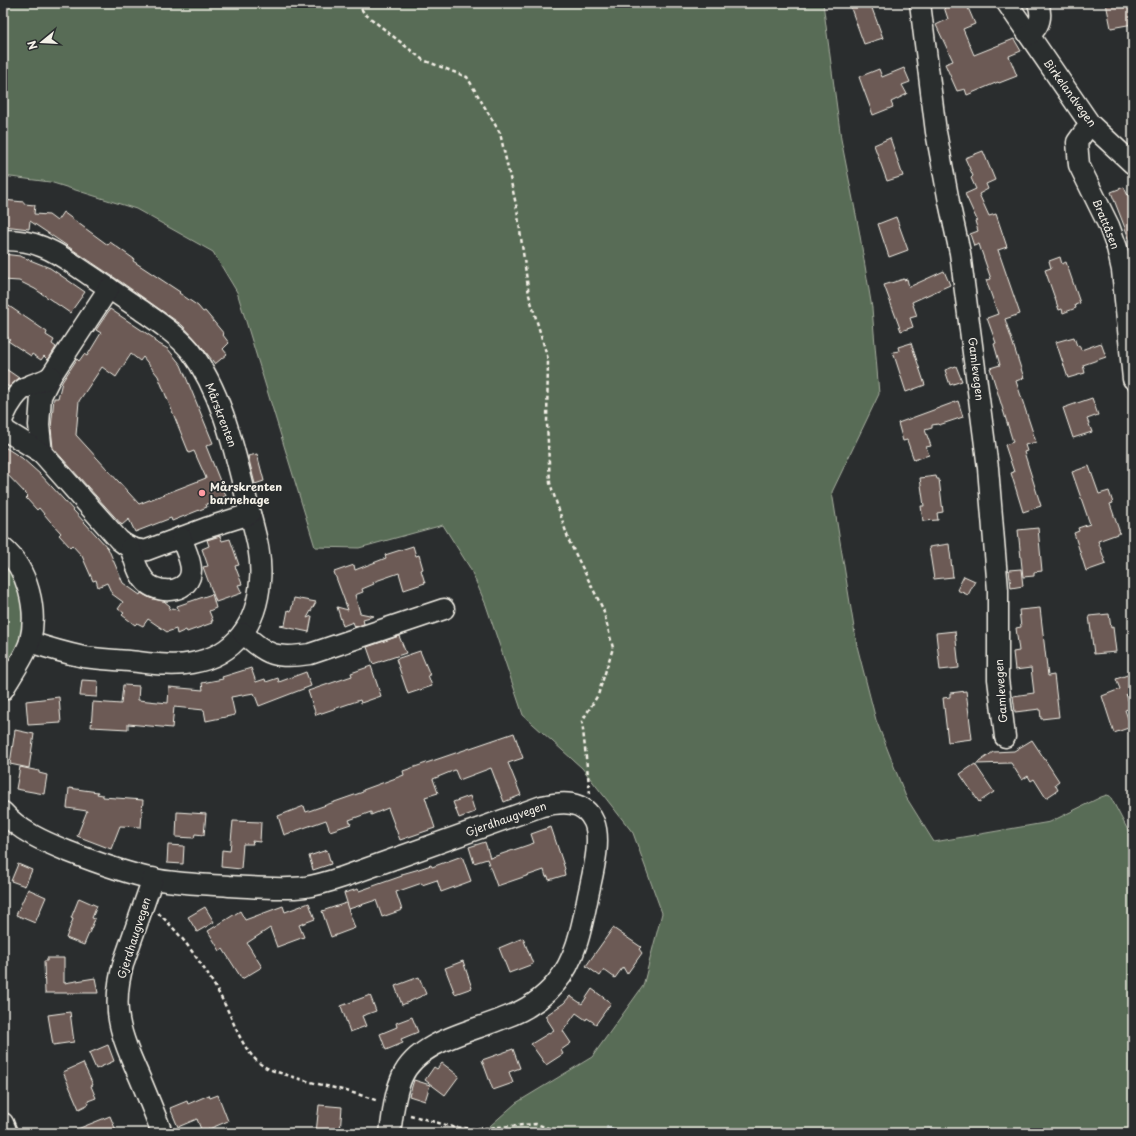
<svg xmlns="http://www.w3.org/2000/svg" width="1136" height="1136" font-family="'Playpen Sans',sans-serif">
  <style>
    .green { fill: #596c56; stroke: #a6ae9f }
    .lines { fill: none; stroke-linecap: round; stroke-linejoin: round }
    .stream { stroke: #90a19f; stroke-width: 4.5 }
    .building { fill: #6c5a54; stroke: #f4f1e8; fill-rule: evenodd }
    .minor-casing { stroke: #f4f1e8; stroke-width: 23 }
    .path { stroke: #f4f1e8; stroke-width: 2.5; stroke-dasharray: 4 3; stroke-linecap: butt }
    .minor { stroke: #2a2d2e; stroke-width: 20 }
    .poi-dot { fill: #ff9aa2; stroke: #2a2d2e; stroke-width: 1.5 }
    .labels { text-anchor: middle; stroke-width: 3.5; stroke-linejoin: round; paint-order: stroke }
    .street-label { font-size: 11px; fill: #f4f1e8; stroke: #2a2d2e }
    .poi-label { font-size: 11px; font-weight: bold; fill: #f4f1e8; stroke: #2a2d2e; text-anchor: start }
  </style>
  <rect width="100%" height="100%" fill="#2a2d2e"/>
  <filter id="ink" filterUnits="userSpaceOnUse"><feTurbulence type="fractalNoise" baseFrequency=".025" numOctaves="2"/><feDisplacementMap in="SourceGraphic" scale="8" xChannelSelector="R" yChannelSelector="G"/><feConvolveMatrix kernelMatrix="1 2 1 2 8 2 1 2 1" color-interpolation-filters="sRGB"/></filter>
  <g filter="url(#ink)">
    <g class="green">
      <polygon points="3,3 823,3 841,139 859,230 872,308 879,394 832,492 857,646 876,720 906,797 934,842 1050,822 1101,797 1107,795 1110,796 1131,836 1133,845 1133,1133 482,1133 516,1103 592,1057 643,986 662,913 633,833 582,768 523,715 486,605 470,568 443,525 359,548 315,547 237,292 213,252 136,209 50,182 3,176"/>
      <polygon points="3,547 38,610 3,686"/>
    </g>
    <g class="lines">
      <polyline class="stream" points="608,1128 620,1133"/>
    </g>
    <g class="building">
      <polygon points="849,3 870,3 883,38 864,44"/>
      <polygon points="944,3 966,3 975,24 963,29 974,55 1014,39 1021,51 1009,56 1017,76 999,83 998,82 967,95 965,89 957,91 945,64 953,61 936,25 948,19 944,7 945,6"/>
      <polygon points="1106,3 1133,3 1133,24 1111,28"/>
      <polygon points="904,68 910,82 902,85 907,94 891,102 893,107 873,115 859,77 879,69 882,77"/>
      <polygon points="890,138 903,176 887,181 874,145"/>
      <polygon points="983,151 995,180 986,184 988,189 979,194 989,216 996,214 1007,247 998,250 1020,314 1005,319 1024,378 1016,381 1036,442 1025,445 1027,451 1024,452 1041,506 1023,512 1011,473 1014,472 1005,445 1013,442 990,368 1000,365 994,344 996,343 987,318 998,314 986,280 991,279 979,244 974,246 970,234 978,231 975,221 977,220 965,194 976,189 971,178 973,176 965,158"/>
      <polygon points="1124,187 1128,196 1133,194 1132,246 1111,192"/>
      <polygon points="3,200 24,202 24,204 35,205 34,214 49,215 57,221 63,212 108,245 110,242 134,259 133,261 180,292 179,293 198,306 203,312 205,311 224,334 223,335 229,343 223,349 227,354 215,364 198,342 182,325 121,282 30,221 29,229 4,226"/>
      <polygon points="896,217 908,250 889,257 878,224"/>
      <polygon points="3,254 20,256 50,268 85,292 70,313 35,289 19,281 3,280"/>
      <polygon points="1060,257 1062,264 1066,262 1080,303 1075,305 1076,308 1063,313 1062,309 1059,310 1045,270 1051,268 1049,261"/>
      <polygon points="944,271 950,285 912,302 917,316 910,318 913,327 901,331 884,285 904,279 904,280 907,279 909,287"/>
      <polygon points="3,302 47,332 46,335 54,340 52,344 56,347 48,360 44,356 41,360 32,354 31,356 8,341 10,339 3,334"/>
      <path d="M110,309L155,339L154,341L168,349L181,365L213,443L206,446L226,496L206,504L207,507L172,521L171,518L135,532L129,519L122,525L53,448L51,428L54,398H58L62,382L77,359L79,361L84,354L87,356L101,333L96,330ZM131,354L140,361L143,357L158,376L189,453L194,451L206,478L139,504L76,435L79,401L102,367L116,377Z"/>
      <polygon points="1074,337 1077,346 1079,345 1081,350 1101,343 1106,357 1083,365 1085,373 1068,378 1056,342"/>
      <polygon points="911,343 925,385 906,392 893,352 899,351 898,347"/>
      <polygon points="956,366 962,381 950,385 945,370"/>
      <polygon points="3,367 19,378 9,387 3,383"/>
      <polygon points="1092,398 1098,415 1087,419 1092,432 1073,438 1063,408"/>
      <polygon points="958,401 963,417 939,425 938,424 932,425 932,428 925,430 931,446 926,447 929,455 914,460 907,440 903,441 898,423"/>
      <polygon points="3,446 22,458 41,475 108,548 123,583 140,595 141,593 150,598 164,601 170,606 169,610 173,608 179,611 177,606 212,594 216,608 209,611 213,621 211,621 212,623 187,632 186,630 177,634 176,629 167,632 148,619 143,626 137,623 135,625 122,615 124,613 118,609 123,602 112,594 107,583 98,587 96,580 93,581 82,556 72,545 70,547 59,535 61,533 50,521 39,508 37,510 26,498 28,496 3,470"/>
      <polygon points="257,454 264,481 255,484 248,456"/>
      <polygon points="1089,466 1099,494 1109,491 1113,503 1110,504 1120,533 1098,541 1106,564 1086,571 1074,533 1079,531 1078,528 1090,524 1072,472"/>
      <polygon points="936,476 937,479 939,479 943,512 937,513 938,520 923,521 921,506 924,506 920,478"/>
      <polygon points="1038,528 1042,571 1034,572 1034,576 1023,577 1018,530"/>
      <polygon points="220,536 222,541 230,539 239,565 235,566 242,584 238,585 242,593 216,602 203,567 208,566 202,549 209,546 207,540"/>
      <polygon points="949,544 953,577 934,579 929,547"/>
      <polygon points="413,546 416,556 419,555 423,569 421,570 425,583 404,590 399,573 373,582 374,584 362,589 363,592 355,595 360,613 374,616 363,619 364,624 355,627 353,622 343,626 337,607 348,610 334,572 354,565 355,570 386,558 385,555"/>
      <polygon points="1021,569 1023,586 1011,588 1009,570"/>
      <polygon points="964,576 975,581 968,595 957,590"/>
      <polygon points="294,598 316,602 307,618 312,616 309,632 280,626 285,625 288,610 291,611"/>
      <polygon points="1040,608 1048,676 1054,675 1059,717 1041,719 1040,709 1015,712 1013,696 1034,693 1031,668 1015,670 1013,652 1019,651 1016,628 1021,627 1019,610"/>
      <polygon points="1109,614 1111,628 1113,627 1116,652 1094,654 1089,616"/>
      <polygon points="955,631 959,668 940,670 936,633"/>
      <polygon points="399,636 406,653 373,664 367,647"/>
      <polygon points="420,651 430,675 428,675 432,686 408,694 396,659"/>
      <polygon points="371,666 381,696 361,703 360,700 316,715 308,691 352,676 351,673"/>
      <polygon points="251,668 256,682 265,679 266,682 278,678 279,682 306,672 311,686 259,706 254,693 231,697 235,715 206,721 204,710 174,707 172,728 128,724 128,729 91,727 93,702 121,704 123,685 139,686 138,700 168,703 169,687 203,690 202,683 223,679 222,677"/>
      <polygon points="1133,673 1133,693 1126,694 1131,708 1125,710 1131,727 1114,733 1102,696 1120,689 1116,679"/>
      <polygon points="82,680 98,681 97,697 80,696"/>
      <polygon points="966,691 972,739 948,742 943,698 950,697 950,693"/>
      <polygon points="59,697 61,723 28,725 26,701"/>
      <polygon points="15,730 34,734 29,768 10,764"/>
      <polygon points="514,733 523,758 508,763 521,795 504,802 491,768 459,780 455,770 433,779 438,793 425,797 435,828 400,840 388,808 371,815 371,812 349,820 351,824 330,831 326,820 284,835 278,816 304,806 306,812 363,792 363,790 404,775 403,771"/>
      <polygon points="1032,740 1059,781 1055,784 1058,790 1046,798 1034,779 1031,781 1028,776 1022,780 1011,763 976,764 993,752 1014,751"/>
      <polygon points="975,764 994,792 979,802 960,774"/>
      <polygon points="20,767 39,771 39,773 47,775 44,794 16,789"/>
      <polygon points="69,788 98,792 97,794 103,795 103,797 143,800 141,827 120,826 111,849 77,836 87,811 67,808"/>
      <polygon points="470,796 475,812 459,818 453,802"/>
      <polygon points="177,812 206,814 204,835 195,834 194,838 176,837"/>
      <polygon points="233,821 261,822 260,842 252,841 253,844 243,844 241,869 221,867 222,850 230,851"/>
      <polygon points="551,827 565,869 564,870 565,875 549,880 548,876 546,877 544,870 497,886 487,859 474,863 469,847 485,842 490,858 534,843 531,834"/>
      <polygon points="168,845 184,846 183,864 167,863"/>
      <polygon points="327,850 331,864 313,870 309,856"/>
      <polygon points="462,856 471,881 441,892 437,880 422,885 422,883 396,892 402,910 382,917 376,900 349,909 344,893 358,889 359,891 402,876 402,874 416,870 431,865 432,867"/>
      <polygon points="18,864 32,870 25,886 11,881"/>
      <polygon points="28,889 46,897 35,923 16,915"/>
      <polygon points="79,898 97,906 92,918 95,919 84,945 66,938 73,919 71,918"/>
      <polygon points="309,903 315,919 299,925 304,937 277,947 270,928 247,943 262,967 242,979 223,949 220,951 208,931 240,911 245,920 283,906 285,912"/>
      <polygon points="346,903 355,928 331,937 322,911"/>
      <polygon points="205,907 214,922 197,932 188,917"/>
      <polygon points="613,928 641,947 639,949 642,953 627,974 623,967 615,978 604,970 600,976 586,966"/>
      <polygon points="523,938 533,964 509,973 499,948"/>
      <polygon points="47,958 64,958 64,983 95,978 98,993 45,993 44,961 47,961"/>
      <polygon points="463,961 472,988 455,994 445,968"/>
      <polygon points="419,977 426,994 402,1005 395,986"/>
      <polygon points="592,989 611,1003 596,1024 587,1018 586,1020 576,1013 563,1031 571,1043 561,1050 563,1054 546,1065 531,1044 554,1030 545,1016 564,1003 570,996 582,1004"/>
      <polygon points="370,995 376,1011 362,1016 366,1026 350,1032 341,1006"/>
      <polygon points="70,1012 74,1042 53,1045 48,1015"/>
      <polygon points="412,1017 418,1032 401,1039 403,1043 386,1050 380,1034 397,1027 396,1023"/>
      <polygon points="108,1045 114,1061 96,1069 89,1053"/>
      <polygon points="513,1049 520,1068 509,1072 513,1083 493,1090 482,1060"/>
      <polygon points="83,1063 93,1085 91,1086 96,1098 88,1101 89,1104 79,1109 63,1072"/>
      <polygon points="442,1063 459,1076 445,1095 425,1080 434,1067 437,1069"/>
      <polygon points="414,1080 430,1085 425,1101 409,1096"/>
      <polygon points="209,1095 210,1098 218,1095 228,1121 202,1132 197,1119 178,1127 170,1108 187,1101 188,1104"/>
      <polygon points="319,1105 342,1107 340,1133 316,1133"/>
      <polygon points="110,1116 117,1133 70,1133 70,1132"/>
    </g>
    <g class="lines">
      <g class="minor-casing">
        <g id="minor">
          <polyline points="920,3 936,132 949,202 960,253 988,468 998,590 998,679 1005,737"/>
          <polyline points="1007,3 1090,124 1133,164"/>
          <path d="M1029,35C1040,26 1043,17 1038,3"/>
          <polyline points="1090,124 1077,142 1079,165 1109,226 1117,248 1122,270 1133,379"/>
          <path d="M3,240C17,240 30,241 43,247C59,253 74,265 88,274C106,286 123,298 141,310C158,322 176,334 190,350C221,391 233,444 245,493C251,522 263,550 260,581C257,623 236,655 192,663C172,667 149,663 129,661C114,660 99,659 84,657C65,653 48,648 30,642"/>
          <path d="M109,288L51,376L41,396L39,425L42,453L119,540C127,547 136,551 147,550L206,528L250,514"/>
          <path d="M3,418C8,406 18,389 31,385C38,382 45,381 51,376"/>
          <polyline points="3,426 6,431 42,453"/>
          <path d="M3,548C28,569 38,610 30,641C27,653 10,678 3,690"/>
          <path d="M130,548C135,560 138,576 148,584C162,595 191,592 191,570C191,559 184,547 181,537"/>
          <path d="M243,633C267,656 277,659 310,654L444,609"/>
          <path d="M3,812C19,831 45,842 67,851C95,862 124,873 154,879C179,884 204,884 229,886C254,887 281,890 305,887C318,885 331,881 343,877L542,806C561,802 584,799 594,822C602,841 592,876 588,896C582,926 576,960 556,983C542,1000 524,1011 504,1018C471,1032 418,1041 402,1077C394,1095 393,1114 390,1133"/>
          <path d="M153,878L124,961C110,1009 120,1033 139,1076C147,1095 155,1114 162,1133"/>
          <polyline points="3,1123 7,1133"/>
        </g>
      </g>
      <g class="path">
        <polyline points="357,3 365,14 423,60 467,77 500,133 517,209 529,295 548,359 547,423 550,483 569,541 603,609 613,648 598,695 582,721 590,794"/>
        <path d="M158,913C183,935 208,972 223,1001C234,1021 240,1045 257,1061C265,1069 277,1072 287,1075C317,1085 349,1090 378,1101"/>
        <polyline points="410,1115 453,1127 474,1129"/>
        <polyline points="473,1133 474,1129 536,1124 563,1133"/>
      </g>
      <use href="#minor" class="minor"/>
    </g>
  </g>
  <circle class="poi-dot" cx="202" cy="493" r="4"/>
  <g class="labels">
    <g class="street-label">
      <text transform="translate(1070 93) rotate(54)" y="4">Birkelandvegen</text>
      <text transform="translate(1106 224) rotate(68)" y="4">Brattåsen</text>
      <text transform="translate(976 369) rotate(83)" y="4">Gamlevegen</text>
      <text transform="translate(221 415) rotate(69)" y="4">Mårskrenten</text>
      <text transform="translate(1001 691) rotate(-94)" y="4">Gamlevegen</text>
      <text transform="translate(506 819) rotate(-19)" y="4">Gjerdhaugvegen</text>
      <text transform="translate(134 938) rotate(-72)" y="4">Gjerdhaugvegen</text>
    </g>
    <g class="poi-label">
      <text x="210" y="491">Mårskrenten<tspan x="210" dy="13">barnehage</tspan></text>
    </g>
  </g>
  <rect width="1136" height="1136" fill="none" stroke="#2a2d2e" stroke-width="16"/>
  <rect x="8" y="8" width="1120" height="1120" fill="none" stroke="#f4f1e8" stroke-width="1.5" filter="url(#ink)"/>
  <g transform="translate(42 42) rotate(252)" stroke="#2a2d2e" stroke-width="3" paint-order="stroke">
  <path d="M0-3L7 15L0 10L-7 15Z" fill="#f4f1e8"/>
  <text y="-6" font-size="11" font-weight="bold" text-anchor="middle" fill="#f4f1e8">N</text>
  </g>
</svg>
